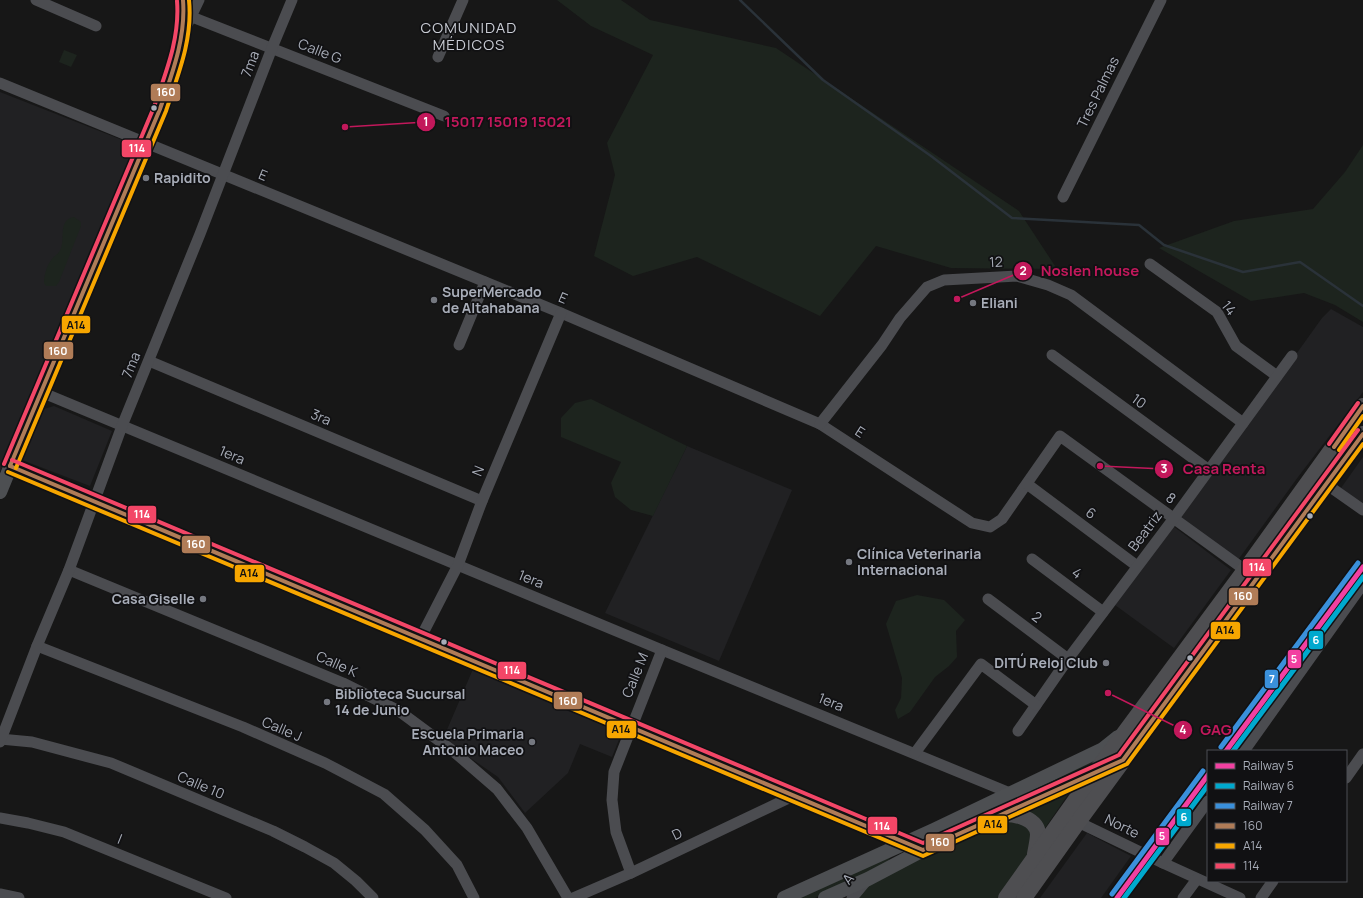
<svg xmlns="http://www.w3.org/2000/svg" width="1363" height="898" font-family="Manrope,sans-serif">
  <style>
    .built { fill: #212123 }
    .green { fill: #1d241e }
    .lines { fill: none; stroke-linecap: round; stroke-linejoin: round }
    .stream { stroke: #2a3239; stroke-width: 2.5 }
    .minor { stroke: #4b4c50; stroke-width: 11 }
    .major { stroke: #4d4f52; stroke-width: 14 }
    .highway { stroke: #4e4e51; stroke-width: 16 }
    .bus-1-casing { stroke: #111113; stroke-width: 7 }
    .bus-2-casing { stroke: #111113; stroke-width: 7 }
    .bus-3-casing { stroke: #111113; stroke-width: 7 }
    .bus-1 { stroke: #b07c57; stroke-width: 4 }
    .bus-2 { stroke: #f7a600; stroke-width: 4 }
    .bus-3 { stroke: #f34667; stroke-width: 4 }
    .rail-1-casing { stroke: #111113; stroke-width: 8 }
    .rail-2-casing { stroke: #111113; stroke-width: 8 }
    .rail-3-casing { stroke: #111113; stroke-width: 8 }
    .rail-1 { stroke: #f240a1; stroke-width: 5 }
    .rail-2 { stroke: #00a9ce; stroke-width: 5 }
    .rail-3 { stroke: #3a90db; stroke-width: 5 }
    .bus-dot { fill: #a8adb8; stroke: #111113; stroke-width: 1.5 }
    .poi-dot { fill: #757880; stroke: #111113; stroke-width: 1.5 }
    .labels { text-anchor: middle; stroke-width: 3.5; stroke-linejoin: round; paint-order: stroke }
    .street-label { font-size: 14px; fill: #a8adb8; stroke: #111113 }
    .poi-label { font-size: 14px; font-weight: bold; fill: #a8adb8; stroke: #111113; text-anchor: start }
    .neighbourhood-label { font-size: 15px; letter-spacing: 1px; fill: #c9ccd4; stroke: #111113 }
    .leader { fill: none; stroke: #c2185b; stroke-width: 1.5 }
    .callout-dot { fill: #c2185b; stroke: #111113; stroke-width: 1.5 }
    .mark-label { font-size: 12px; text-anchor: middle; font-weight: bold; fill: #fff }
    .callout-label { font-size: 15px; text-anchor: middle; font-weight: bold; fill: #c2185b; stroke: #111113; stroke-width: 3.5; stroke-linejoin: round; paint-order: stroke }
    .line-badge { stroke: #111113; stroke-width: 1.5 }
    .badge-label { font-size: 11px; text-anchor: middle; font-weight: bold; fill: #fff }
    .pale-badge-label { font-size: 11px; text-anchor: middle; font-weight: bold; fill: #111 }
  </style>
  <rect width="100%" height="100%" fill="#171717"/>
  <g class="built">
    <polygon points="0,92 135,145 0,472"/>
    <polygon points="1331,309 1363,327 1363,392 1298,477 1238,560 1180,516 1322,318"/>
    <polygon points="54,406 112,431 90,486 22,460 44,409"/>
    <polygon points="687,446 792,490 719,661 605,613"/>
    <polygon points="1363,457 1363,505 1341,488"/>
    <polygon points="1173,526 1231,570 1174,648 1115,605"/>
    <polygon points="473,669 622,732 612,757 580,744 568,773 525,813 498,777 443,739"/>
    <polygon points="1087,833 1131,856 1101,898 1040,898"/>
  </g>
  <g class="green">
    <polygon points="557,0 621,0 650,20 776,48 1019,211 1057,269 951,268 876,246 820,316 697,257 633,276 594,256 615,175 607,143 653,55 591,26"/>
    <polygon points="64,50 77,55 71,67 59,62"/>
    <polygon points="1363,145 1363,322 1335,305 1304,293 1251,301 1159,248 1234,221 1313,209 1345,172"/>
    <path d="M74,217L81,222V226L59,282L56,286H46L44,283C44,276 47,264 52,259C54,256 57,255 59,252C67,242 56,220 74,217Z"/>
    <polygon points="591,399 687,446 653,516 631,510 615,497 611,483 621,462 561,437 561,418 575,403"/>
    <polygon points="917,595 944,600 965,620 956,631 957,657 949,666 935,677 910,712 898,719 895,710 901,698 902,678 886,624 896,601"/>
    <polygon points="1093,761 1095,765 1094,767 937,839 933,833"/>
    <polygon points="1071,790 1043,831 1023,809"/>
    <polygon points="1018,816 1038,837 1004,898 852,898 868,879"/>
    <polygon points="892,853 888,862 881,867 815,898 791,898"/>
  </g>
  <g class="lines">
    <polyline class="stream" points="740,0 823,80 931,156 1012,218 1139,225 1164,245 1243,272 1300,262 1363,306"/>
    <g class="minor">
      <polyline points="36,0 96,26"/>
      <polyline points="185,17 192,17 444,116"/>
      <polyline points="188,23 199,0"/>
      <polyline points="438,57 463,0"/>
      <polyline points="0,83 561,313 820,424 972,523 990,527 1002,519 1060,436 1245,570"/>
      <polyline points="1063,197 1161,0"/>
      <polyline points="1150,264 1217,312 1236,346 1277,376"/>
      <polyline points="459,345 485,282"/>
      <polyline points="1052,355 1209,470"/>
      <polyline points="149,361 482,501"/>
      <polyline points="41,392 662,650 1010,793"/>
      <polyline points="820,424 882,345 900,318 927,287 944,280 1017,276 1048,285 1071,295 1243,423"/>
      <polyline points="10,466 909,845"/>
      <polyline points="1027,484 1137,566"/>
      <polyline points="1326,484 1363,510"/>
      <polyline points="1032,559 1103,612"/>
      <polyline points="69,570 343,683 399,711 453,751 497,789 527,828 568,898"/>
      <polyline points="988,599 1068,659"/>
      <polyline points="420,639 458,565 482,501 561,313"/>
      <polyline points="37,646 243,727 325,763 384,794 425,830 457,865 474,898"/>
      <polyline points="1018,731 1068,659 1174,518 1292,356"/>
      <polyline points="0,739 32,742 111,763 273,831 305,847 334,863 356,881 373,898"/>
      <polyline points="0,742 37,646 69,570 122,426 200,234 272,48 292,0"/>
      <polyline points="1244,751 1363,584"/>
      <polyline points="915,753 981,664 1036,705"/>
      <polyline points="1346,778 1363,754"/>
      <polyline points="0,818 28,823 64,832 226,898"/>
      <polyline points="1078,822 1163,863 1240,898"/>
      <polyline points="1163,863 1208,801"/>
      <polyline points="631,873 616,832 612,800 614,772 662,650"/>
      <polyline points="0,894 19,898"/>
      <polyline points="573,898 631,873 793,796"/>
      <polyline points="852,898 867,880"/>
      <polyline points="1183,898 1197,879"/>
      <polyline points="1261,898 1273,881"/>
    </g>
    <g class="major">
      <path d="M0,492L41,392L160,109C170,78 189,32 183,0"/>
      <polyline points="784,898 934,830 1103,749 1118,737"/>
      <polyline points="825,898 868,879 923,850 1094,774"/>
    </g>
    <g class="highway">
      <path d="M1005,814C1017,814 1037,819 1038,834C1038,840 1036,848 1035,854"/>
      <polyline points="1006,898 1094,774 1245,570 1363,406"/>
      <polyline points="1024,898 1078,822 1363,434"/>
    </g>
    <g class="bus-1-casing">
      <g id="bus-1">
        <polyline points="1334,447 1363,406"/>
        <polyline points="10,466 923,850 1123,760 1363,434"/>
        <path d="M10,466L160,109C172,74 186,38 183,0"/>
      </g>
    </g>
    <g class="bus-2-casing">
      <g id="bus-2">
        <polyline points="1339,450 1363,416"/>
        <path d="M16,468L166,111C178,75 193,39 189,0"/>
        <polyline points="8,472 923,856 1127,764 1363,444"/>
      </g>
    </g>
    <g class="bus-3-casing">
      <g id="bus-3">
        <polyline points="1329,444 1358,403"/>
        <polyline points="12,460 923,843 1119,755 1358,430"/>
        <path d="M4,464L154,107C166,72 180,38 177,1"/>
      </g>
    </g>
    <use href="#bus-1" class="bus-1"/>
    <use href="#bus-2" class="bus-2"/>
    <use href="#bus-3" class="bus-3"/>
    <g class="rail-1-casing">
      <g id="rail-1">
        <polyline points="1226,751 1363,567"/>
        <polyline points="1117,898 1208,775"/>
      </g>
    </g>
    <g class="rail-2-casing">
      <g id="rail-2">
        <polyline points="1233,751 1363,577"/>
        <polyline points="1124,898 1208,785"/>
      </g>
    </g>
    <g class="rail-3-casing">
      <g id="rail-3">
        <polyline points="1221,747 1358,563"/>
        <polyline points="1112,894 1203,771"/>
      </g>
    </g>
    <use href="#rail-1" class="rail-1"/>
    <use href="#rail-2" class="rail-2"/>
    <use href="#rail-3" class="rail-3"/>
  </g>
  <g class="bus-dot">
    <circle cx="154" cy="108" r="3.5"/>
    <circle cx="1310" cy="516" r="3.5"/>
    <circle cx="444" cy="642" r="3.5"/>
    <circle cx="1190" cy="658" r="3.5"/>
  </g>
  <g class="poi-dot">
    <circle cx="146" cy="178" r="4"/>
    <circle cx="434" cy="300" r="4"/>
    <circle cx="973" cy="303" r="4"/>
    <circle cx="849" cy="562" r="4"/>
    <circle cx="203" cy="599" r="4"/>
    <circle cx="1106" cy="663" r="4"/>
    <circle cx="327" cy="702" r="4"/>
    <circle cx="532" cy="742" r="4"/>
  </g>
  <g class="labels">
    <g class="street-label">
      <text transform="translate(320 51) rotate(21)" y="5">Calle G</text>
      <text transform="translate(250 64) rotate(-69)" y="5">7ma</text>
      <text transform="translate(1098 92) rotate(-64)" y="5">Tres Palmas</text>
      <text transform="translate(263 175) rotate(22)" y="5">E</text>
      <text transform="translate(996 262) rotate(-3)" y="5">12</text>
      <text transform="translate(563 298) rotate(23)" y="5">E</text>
      <text transform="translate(1229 308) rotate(52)" y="5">14</text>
      <text transform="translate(131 365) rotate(-68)" y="5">7ma</text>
      <text transform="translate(1139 401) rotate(36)" y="5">10</text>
      <text transform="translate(321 417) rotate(23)" y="5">3ra</text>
      <text transform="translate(860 432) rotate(33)" y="5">E</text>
      <text transform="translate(232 455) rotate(23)" y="5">1era</text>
      <text transform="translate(478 471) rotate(-67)" y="5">N</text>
      <text transform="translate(1171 498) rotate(36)" y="5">8</text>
      <text transform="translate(1091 513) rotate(37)" y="5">6</text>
      <text transform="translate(1145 531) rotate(-53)" y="5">Beatriz</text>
      <text transform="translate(1077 573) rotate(37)" y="5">4</text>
      <text transform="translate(531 579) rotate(22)" y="5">1era</text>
      <text transform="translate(1037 617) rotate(37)" y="5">2</text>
      <text transform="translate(337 664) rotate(24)" y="5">Calle K</text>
      <text transform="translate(635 675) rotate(-68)" y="5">Calle M</text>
      <text transform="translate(831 702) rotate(22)" y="5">1era</text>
      <text transform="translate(282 729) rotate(23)" y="5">Calle J</text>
      <text transform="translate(201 785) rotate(23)" y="5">Calle 10</text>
      <text transform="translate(1122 826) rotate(26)" y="5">Norte</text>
      <text transform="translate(677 834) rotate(-26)" y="5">D</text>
      <text transform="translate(120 839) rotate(22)" y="5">I</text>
      <text transform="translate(848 879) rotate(-50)" y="5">A</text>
    </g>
    <g class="poi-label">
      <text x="154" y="183">Rapidito</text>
      <text x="442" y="297">SuperMercado<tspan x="442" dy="16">de Altahabana</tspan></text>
      <text x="981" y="308">Eliani</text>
      <text x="857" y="559">Clínica Veterinaria<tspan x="857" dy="16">Internacional</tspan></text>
      <text x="195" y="604" text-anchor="end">Casa Giselle</text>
      <text x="1098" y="668" text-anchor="end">DITÚ Reloj Club</text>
      <text x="335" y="699">Biblioteca Sucursal<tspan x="335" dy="16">14 de Junio</tspan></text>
      <text x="524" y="739" text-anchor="end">Escuela Primaria<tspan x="524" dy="16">Antonio Maceo</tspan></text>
    </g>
    <g class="neighbourhood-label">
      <text x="469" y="33">COMUNIDAD<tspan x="469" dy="17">MÉDICOS</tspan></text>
    </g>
  </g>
  <path class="leader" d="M345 127L426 122M957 299L1023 271M1100 466L1164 469M1108 693L1183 730"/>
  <g class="callout-dot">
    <circle cx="345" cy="127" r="4"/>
    <circle cx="957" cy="299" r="4"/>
    <circle cx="1100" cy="466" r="4"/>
    <circle cx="1108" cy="693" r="4"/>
    <circle cx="426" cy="122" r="10"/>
    <circle cx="1023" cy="271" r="10"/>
    <circle cx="1164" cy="469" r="10"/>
    <circle cx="1183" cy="730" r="10"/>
  </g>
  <g class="mark-label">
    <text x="426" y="126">1</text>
    <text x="1023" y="275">2</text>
    <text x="1164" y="473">3</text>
    <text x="1183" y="734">4</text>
  </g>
  <g class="callout-label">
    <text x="508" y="127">15017 15019 15021</text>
    <text x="1090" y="276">Noslen house</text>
    <text x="1224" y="474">Casa Renta</text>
    <text x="1216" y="735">GAG</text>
  </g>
  <g class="line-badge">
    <rect x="150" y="83" width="31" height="19" rx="4" fill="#b07c57"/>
    <rect x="121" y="139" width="31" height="19" rx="4" fill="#f34667"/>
    <rect x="61" y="315" width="30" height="19" rx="4" fill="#f7a600"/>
    <rect x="43" y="341" width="31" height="19" rx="4" fill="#b07c57"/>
    <rect x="127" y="505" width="30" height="19" rx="4" fill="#f34667"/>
    <rect x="181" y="535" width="30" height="19" rx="4" fill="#b07c57"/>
    <rect x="1242" y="558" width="30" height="19" rx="4" fill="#f34667"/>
    <rect x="234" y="564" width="31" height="19" rx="4" fill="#f7a600"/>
    <rect x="1228" y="587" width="31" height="19" rx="4" fill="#b07c57"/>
    <rect x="1210" y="621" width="31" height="19" rx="4" fill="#f7a600"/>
    <rect x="1308" y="630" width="16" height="20" rx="4" fill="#00a9ce"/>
    <rect x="1287" y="649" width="15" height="20" rx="4" fill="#f240a1"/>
    <rect x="497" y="661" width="30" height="19" rx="4" fill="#f34667"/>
    <rect x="1264" y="669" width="15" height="20" rx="4" fill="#3a90db"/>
    <rect x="553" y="691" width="30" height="19" rx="4" fill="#b07c57"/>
    <rect x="606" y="720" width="31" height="19" rx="4" fill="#f7a600"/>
    <rect x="1176" y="808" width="16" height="19" rx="4" fill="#00a9ce"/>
    <rect x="977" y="815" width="31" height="19" rx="4" fill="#f7a600"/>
    <rect x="867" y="816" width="31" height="19" rx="4" fill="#f34667"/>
    <rect x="1155" y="827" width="15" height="19" rx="4" fill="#f240a1"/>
    <rect x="925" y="833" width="30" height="19" rx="4" fill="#b07c57"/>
  </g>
  <g class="badge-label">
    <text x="166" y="96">160</text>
    <text x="137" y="152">114</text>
    <text x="58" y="355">160</text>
    <text x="142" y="518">114</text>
    <text x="196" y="548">160</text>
    <text x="1257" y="571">114</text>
    <text x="1243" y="600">160</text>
    <text x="1316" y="644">6</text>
    <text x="1294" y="663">5</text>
    <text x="512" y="674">114</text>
    <text x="1272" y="683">7</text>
    <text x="568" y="705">160</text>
    <text x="1184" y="821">6</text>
    <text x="882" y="830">114</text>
    <text x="1162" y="840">5</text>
    <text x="940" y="846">160</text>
  </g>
  <g class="pale-badge-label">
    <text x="76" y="329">A14</text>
    <text x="249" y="577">A14</text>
    <text x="1225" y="634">A14</text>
    <text x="621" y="733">A14</text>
    <text x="993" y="828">A14</text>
  </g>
  <rect x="1207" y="750" width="140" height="132" fill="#111113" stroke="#4d4f55"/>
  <rect x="1215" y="763" width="20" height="6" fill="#f240a1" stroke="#4d4f55"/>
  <text x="1243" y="770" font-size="12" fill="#a8adb8">Railway 5</text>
  <rect x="1215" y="783" width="20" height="6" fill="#00a9ce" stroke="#4d4f55"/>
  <text x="1243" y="790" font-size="12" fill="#a8adb8">Railway 6</text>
  <rect x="1215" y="803" width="20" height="6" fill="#3a90db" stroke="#4d4f55"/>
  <text x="1243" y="810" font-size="12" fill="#a8adb8">Railway 7</text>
  <rect x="1215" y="823" width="20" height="6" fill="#b07c57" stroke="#4d4f55"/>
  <text x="1243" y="830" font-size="12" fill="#a8adb8">160</text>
  <rect x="1215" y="843" width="20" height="6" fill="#f7a600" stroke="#4d4f55"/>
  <text x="1243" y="850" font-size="12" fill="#a8adb8">A14</text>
  <rect x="1215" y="863" width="20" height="6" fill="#f34667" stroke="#4d4f55"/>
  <text x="1243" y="870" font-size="12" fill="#a8adb8">114</text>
</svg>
